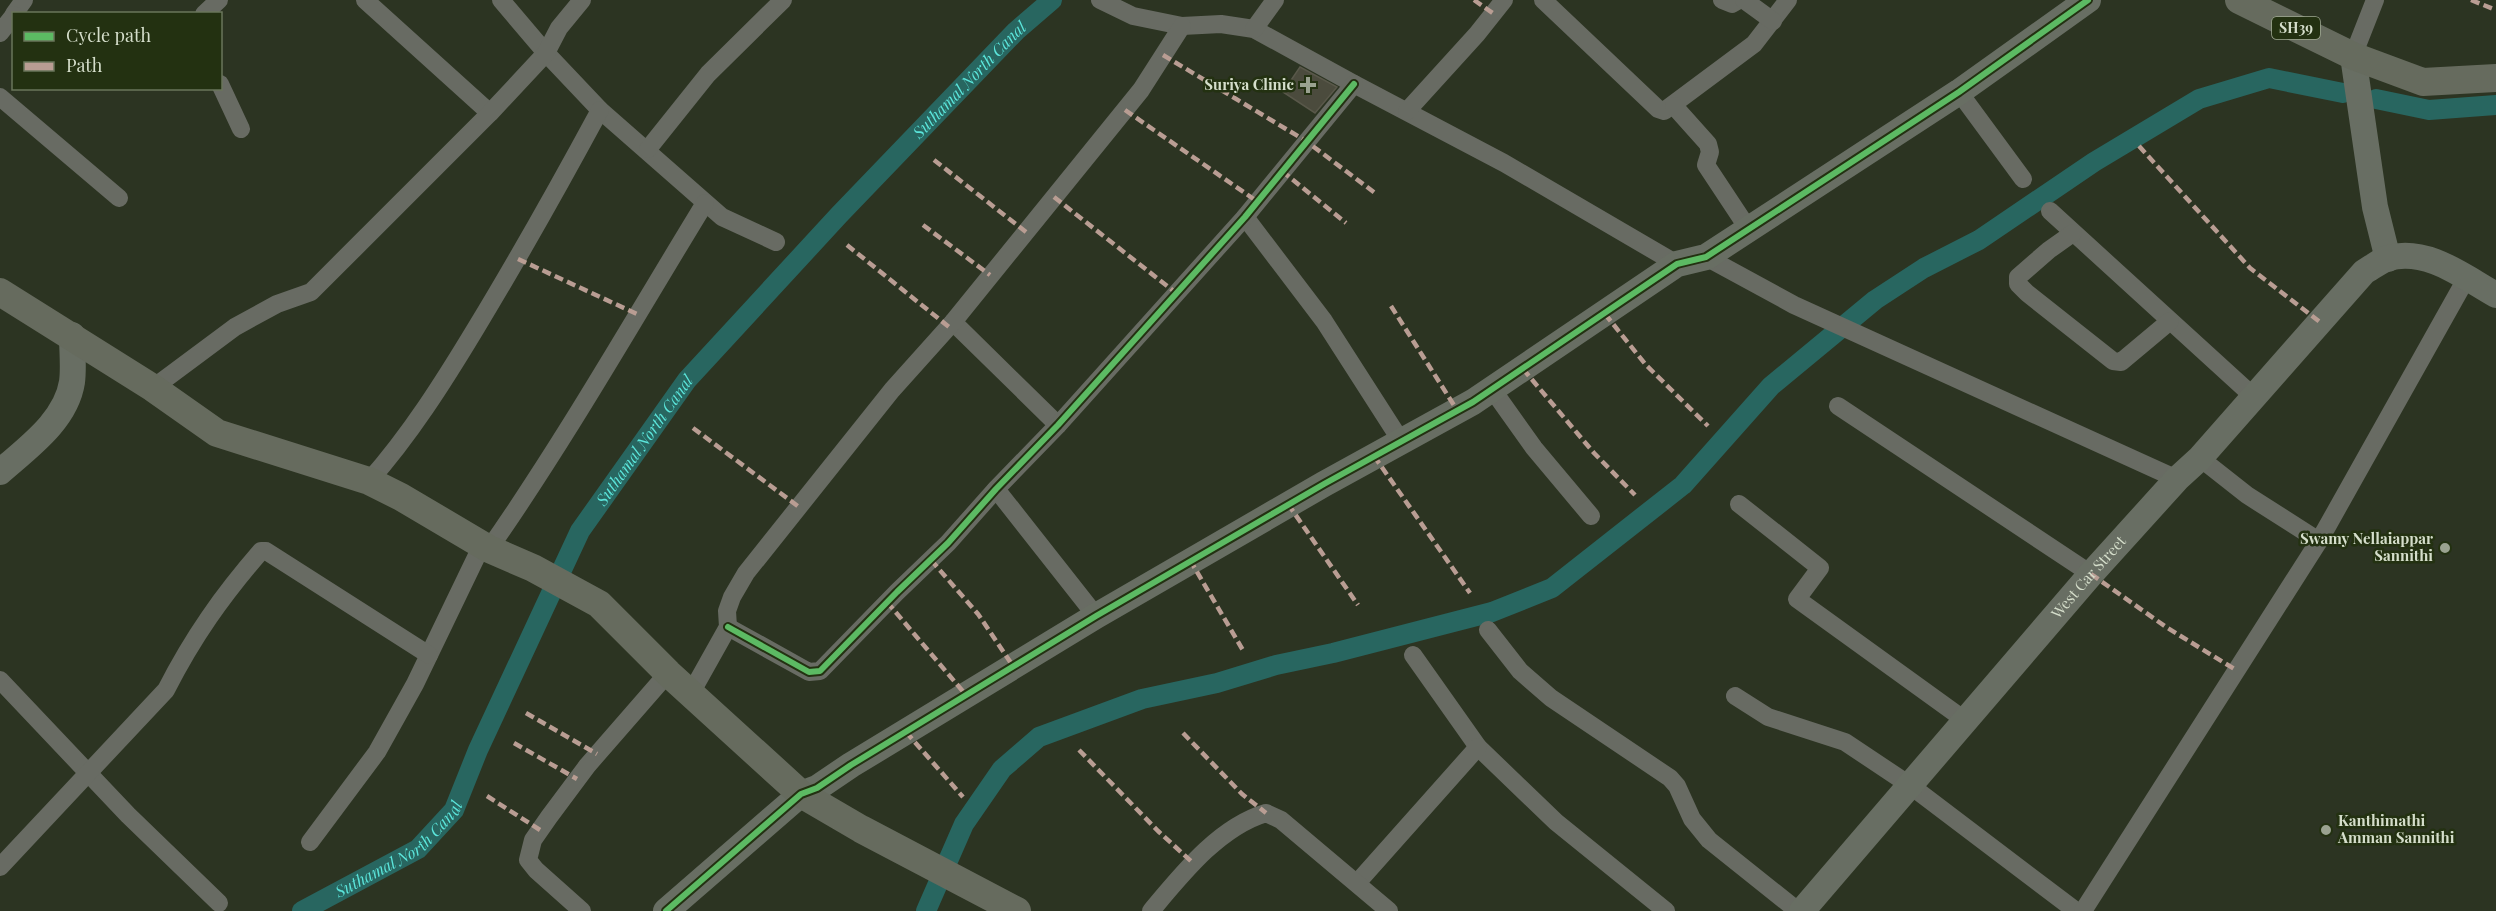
<svg xmlns="http://www.w3.org/2000/svg" width="2496" height="911" font-family="'Playfair Display',serif">
  <style>
    .lines { fill: none; stroke-linecap: round; stroke-linejoin: round }
    .canal { stroke: #286660; stroke-width: 20 }
    .building { fill: #4b4b3d; stroke: #59584a; stroke-width: 1.5 }
    .street { stroke: #686b63; stroke-width: 18 }
    .secondary { stroke: #686e63; stroke-width: 26 }
    .primary { stroke: #666b5e; stroke-width: 28 }
    .quiet { stroke: #b99d93; stroke-width: 4.5; stroke-dasharray: 9 4.5; stroke-linecap: butt }
    .cycleway-casing { stroke: #233111; stroke-width: 10 }
    .cycleway { stroke: #5cba63; stroke-width: 6 }
    .poi-dot { fill: #9aa290; stroke: #233111; stroke-width: 2 }
    .labels { text-anchor: middle; stroke-width: 5; stroke-linejoin: round; paint-order: stroke }
    .shield { fill: #233111; stroke: #a0aa93; stroke-width: 1.5 }
    .shield-label { font-size: 14px; font-weight: bold; fill: #d5decb }
    .poi-label { font-size: 15px; font-weight: bold; fill: #d5decb; stroke: #233111; text-anchor: end }
    .street-label { font-size: 15px; fill: #d5decb; stroke: #233111 }
    .water-label { font-size: 16px; font-style: italic; fill: #5be5db; stroke: #233111 }
  </style>
  <rect width="100%" height="100%" fill="#2c3422"/>
  <g class="lines">
    <g class="canal">
      <polyline points="2376,99 2429,110 2496,105"/>
      <path id="s1" d="M302,911L418,849L454,810L478,750L580,531L687,380L839,215L1016,31L1052,0"/>
      <polyline points="926,911 964,824 1002,769 1039,737 1142,699 1217,683 1276,665 1333,653 1492,612 1552,588 1683,485 1771,386 1875,300 1924,268 1979,240 2094,162 2199,99 2269,78 2343,93"/>
    </g>
  </g>
  <polygon class="building" points="1300,67 1337,87 1315,113 1283,92"/>
  <g class="lines">
    <g class="street">
      <polyline points="365,0 490,113"/>
      <polyline points="501,0 546,53 600,110 722,217 776,242"/>
      <polyline points="1100,0 1133,16 1182,26 1221,24 1254,29 1354,84 1504,163 1677,264"/>
      <polyline points="1543,0 1658,109 1664,111 1754,44 1788,0"/>
      <polyline points="1722,0 1732,4 1739,0"/>
      <polyline points="1744,0 1773,21"/>
      <polyline points="14,14 24,0"/>
      <polyline points="204,14 219,0"/>
      <polyline points="1254,29 1275,0"/>
      <polyline points="0,33 14,15"/>
      <polyline points="2353,56 2375,0"/>
      <polyline points="220,84 241,129"/>
      <polyline points="1959,92 2023,179"/>
      <polyline points="0,97 119,198"/>
      <polyline points="1674,106 1708,144 1710,152 1706,165 1749,230"/>
      <polyline points="1407,111 1477,34 1504,0"/>
      <polyline points="648,149 708,74 783,0"/>
      <polyline points="2050,211 2254,397"/>
      <polyline points="1245,217 1324,321 1401,441"/>
      <polyline points="2073,233 2049,250 2018,277 2018,284 2027,293 2113,361 2121,362 2170,321"/>
      <polyline points="1706,257 1794,305 2177,479"/>
      <polyline points="953,322 1058,425"/>
      <polyline points="153,388 235,327 277,304 311,292 490,113 546,53 559,28 582,0"/>
      <polyline points="1492,389 1534,448 1591,516"/>
      <polyline points="1838,406 2091,574"/>
      <path d="M369,481C410,435 444,381 476,328C519,257 560,184 600,110"/>
      <polyline points="996,489 1096,616"/>
      <polyline points="1739,504 1820,568 1797,599 1966,721"/>
      <polyline points="2319,541 2466,279"/>
      <path d="M489,549C567,437 634,319 705,203"/>
      <polyline points="728,627 809,672 820,671 897,592 948,543 996,489 1058,425 1245,217 1354,84"/>
      <polyline points="1488,630 1520,671 1551,698 1670,778 1677,786 1692,819 1709,840 1798,911"/>
      <polyline points="1413,655 1478,747 1556,822 1666,911"/>
      <polyline points="0,680 128,815 219,903"/>
      <polyline points="691,693 728,627 727,611 732,597 746,573 892,390 953,322 1141,90 1182,26"/>
      <polyline points="1735,696 1768,717 1845,742 1911,786 2076,911"/>
      <polyline points="310,842 377,752 415,684 482,545"/>
      <path d="M0,867L166,690C193,637 222,596 261,551H266L429,655"/>
      <polyline points="1357,883 1478,747"/>
      <polyline points="582,911 536,870 528,860 533,840 549,817 587,766 668,673"/>
      <path d="M1151,911C1182,874 1219,827 1266,813L1281,820L1389,911"/>
      <polyline points="2083,911 2319,541 2247,495 2200,458"/>
    </g>
    <g class="secondary">
      <polyline points="2353,56 2375,207 2388,259"/>
      <path d="M0,472C27,448 66,421 72,382C74,367 72,351 72,335"/>
      <polyline points="666,911 801,794 817,788 851,765 1096,616 1324,484 1473,402 1677,264 1706,257 1959,92 2088,0"/>
      <path id="s2" d="M1802,911L2091,574L2177,479L2200,458L2364,272C2371,268 2380,261 2388,258C2427,247 2464,277 2496,295"/>
    </g>
    <g class="primary">
      <polyline points="2239,0 2353,56 2423,82 2496,78"/>
      <polyline points="0,292 153,388 217,433 369,481 401,497 489,549 533,568 599,604 668,673 801,794 861,829 1017,911"/>
    </g>
    <g class="quiet">
      <polyline points="1474,0 1494,14"/>
      <polyline points="2471,0 2496,10"/>
      <polyline points="1163,55 1306,141 1375,193"/>
      <polyline points="1125,110 1258,202"/>
      <polyline points="2139,146 2250,268 2320,322"/>
      <polyline points="934,160 1026,232"/>
      <polyline points="1282,171 1346,223"/>
      <polyline points="1054,197 1176,293"/>
      <polyline points="923,225 990,275"/>
      <polyline points="847,245 949,327"/>
      <polyline points="518,259 637,314"/>
      <polyline points="1391,306 1457,410"/>
      <polyline points="1605,314 1646,365 1708,426"/>
      <polyline points="1523,369 1594,453 1635,495"/>
      <polyline points="693,428 799,507"/>
      <polyline points="1374,456 1470,593"/>
      <polyline points="1288,504 1358,605"/>
      <polyline points="931,560 978,614 1013,666"/>
      <polyline points="1190,560 1244,652"/>
      <polyline points="2091,574 2166,627 2236,670"/>
      <polyline points="887,602 966,695"/>
      <polyline points="526,713 597,754"/>
      <polyline points="906,732 963,797"/>
      <polyline points="1183,733 1242,794 1266,813"/>
      <polyline points="514,743 577,779"/>
      <polyline points="1079,750 1158,831 1192,862"/>
      <polyline points="487,796 540,830"/>
    </g>
    <g class="cycleway-casing">
      <g id="cycleway">
        <polyline points="728,627 809,672 820,671 897,592 948,543 996,489 1058,425 1245,217 1354,84"/>
        <polyline points="666,911 801,794 817,788 851,765 1096,616 1324,484 1473,402 1677,264 1706,257 1959,92 2088,0"/>
      </g>
    </g>
    <use href="#cycleway" class="cycleway"/>
  </g>
  <g class="poi-dot">
    <path d="M1305 76h6v6h6v6h-6v6h-6v-6h-6v-6h6z"/>
    <circle cx="2445" cy="548" r="6"/>
    <circle cx="2326" cy="830" r="6"/>
  </g>
  <g class="labels">
    <rect class="shield" x="2272" y="17" width="48" height="22" rx="4.5"/>
    <g class="shield-label">
      <text x="2296" y="33">SH39</text>
    </g>
    <g class="poi-label">
      <text x="1294" y="90">Suriya Clinic</text>
      <text x="2433" y="544">Swamy Nellaiappar<tspan x="2433" dy="17">Sannithi</tspan></text>
      <text x="2338" y="826" text-anchor="start">Kanthimathi<tspan x="2338" dy="17">Amman Sannithi</tspan></text>
    </g>
    <g class="street-label">
      <text dy="5" stroke="none"><textPath href="#s2" startOffset="440">West Car Street</textPath></text>
    </g>
    <g class="water-label">
      <text dy="6" stroke="none"><textPath href="#s1" startOffset="1088">Suthamal North Canal</textPath></text>
      <text dy="6" stroke="none"><textPath href="#s1" startOffset="602">Suthamal North Canal</textPath></text>
      <text dy="6" stroke="none"><textPath href="#s1" startOffset="116">Suthamal North Canal</textPath></text>
    </g>
  </g>
  <rect x="12" y="12" width="210" height="78" fill="#233111" stroke="#6a765b" stroke-width="1.5"/>
  <rect x="24" y="32" width="30" height="9" fill="#5cba63" stroke="#6a765b" stroke-width="1.5"/>
  <text x="66" y="42" font-size="18" fill="#d5decb">Cycle path</text>
  <rect x="24" y="62" width="30" height="9" fill="#b99d93" stroke="#6a765b" stroke-width="1.5"/>
  <text x="66" y="72" font-size="18" fill="#d5decb">Path</text>
</svg>
